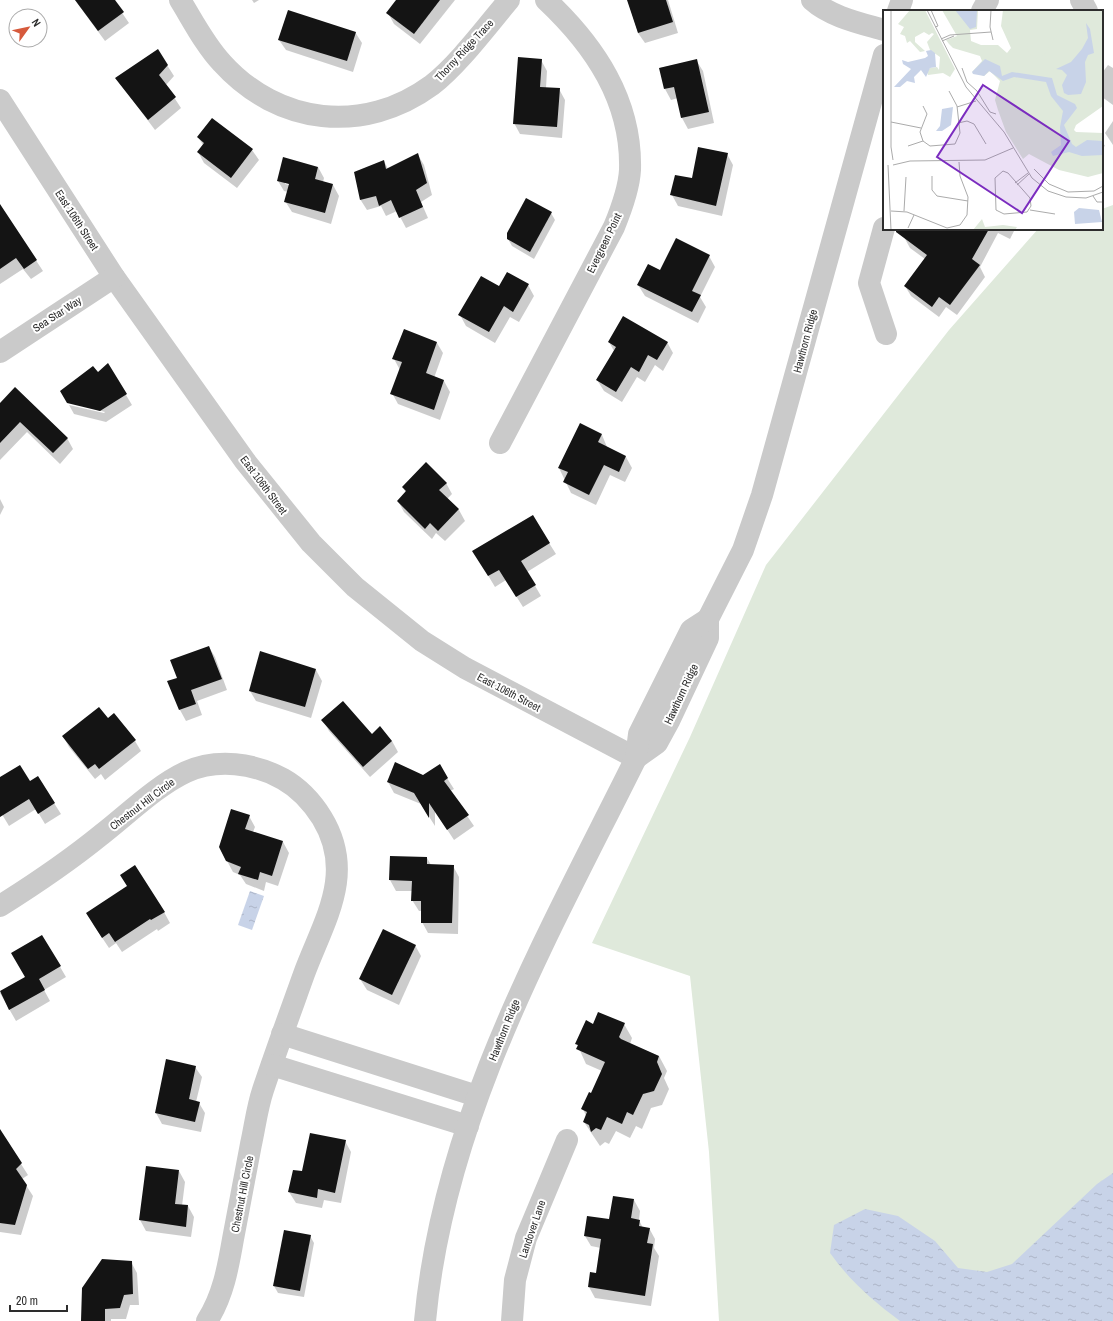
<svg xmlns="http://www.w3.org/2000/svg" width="1113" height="1321" font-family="'Archivo Narrow',sans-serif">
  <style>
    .green { fill: #dfe9db }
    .water { fill: url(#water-ripples) }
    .shadow { fill: #0003; fill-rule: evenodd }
    .building { fill: #141414 }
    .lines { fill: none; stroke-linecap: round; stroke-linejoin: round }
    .minor { stroke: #cacaca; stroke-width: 22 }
    .labels { text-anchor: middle; stroke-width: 4; stroke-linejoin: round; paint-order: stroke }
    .street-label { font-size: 11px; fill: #2d2d2d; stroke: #fff }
    .inset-road { fill: none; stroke: #ababab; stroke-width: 1 }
    .view { fill: #7b2cbf; fill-opacity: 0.15; stroke: #7b2cbf; stroke-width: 2 }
    .inset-edge { fill: none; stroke: #2d2d2d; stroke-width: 2 }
  </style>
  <defs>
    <pattern id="water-ripples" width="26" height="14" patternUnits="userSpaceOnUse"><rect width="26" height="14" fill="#c8d3e8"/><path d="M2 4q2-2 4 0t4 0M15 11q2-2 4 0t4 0" fill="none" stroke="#acb5c7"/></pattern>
  </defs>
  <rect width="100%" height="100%" fill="#fff"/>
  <polygon class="green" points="1113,205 1113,1321 719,1321 709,1152 690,976 592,943 690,737 766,565 949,330 1038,229 1102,229 1102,209"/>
  <g class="water">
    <polygon points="250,891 264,896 252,930 238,925"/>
    <path d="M1113,1173V1321H900C873,1301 850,1281 830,1253L834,1225L865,1209L898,1216L935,1241L958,1268L987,1272L1012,1264L1097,1184Z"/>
  </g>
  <g class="shadow">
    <polygon points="75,0 116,0 114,1 129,23 105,41"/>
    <polygon points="252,0 259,0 254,3"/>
    <polygon points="398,0 455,0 420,44 394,24 388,13"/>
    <polygon points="628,0 668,0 678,33 645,43 638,33"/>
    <polygon points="355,32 362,43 353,72 286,50 279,40"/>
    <polygon points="541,60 547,71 546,88 559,89 565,100 562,138 520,134 514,123"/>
    <polygon points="696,60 703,71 714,123 688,129 682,118 678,98 671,100 665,89 660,68"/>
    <polygon points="167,65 174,76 166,85 181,108 155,130 116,78"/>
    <polygon points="1108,65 1113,68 1113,105 1102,97 1102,73"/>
    <polygon points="1113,121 1113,145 1105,133"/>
    <polygon points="198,137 252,150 259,160 237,188 204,163 198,152 203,145"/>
    <polygon points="1102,141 1105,146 1102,148"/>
    <polygon points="727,154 733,165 722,216 678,206 672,195"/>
    <polygon points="418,155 424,165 432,195 421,202 428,218 406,228 397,211 386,216 381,206 367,210 360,199 384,161 388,169"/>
    <path d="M318,167L324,178L323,182L333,185L339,196L331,224L292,212L285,201L288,192L284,191L278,181ZM285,182L294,185V186L285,184Z"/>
    <polygon points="551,213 555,220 534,259 512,246 508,239"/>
    <polygon points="6,215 43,271 31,279 23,269 0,284 0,219"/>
    <polygon points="910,229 1015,229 1010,239 998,233 980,267 985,277 957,315 946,307 939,317 911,296 905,286 925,259 910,248 904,237"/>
    <polygon points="709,256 715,267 700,297 706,307 698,323 645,296 638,285 661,271"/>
    <polygon points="528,285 534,296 519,322 510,317 495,343 466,326 460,315 499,288"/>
    <polygon points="404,330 437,343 443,353 434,378 444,381 450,392 440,420 398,404 392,393 400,370 394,359"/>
    <polygon points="609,342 667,342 673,353 663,371 655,365 645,382 637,377 622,402 604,391 597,380 614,351"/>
    <polygon points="108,365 132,405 106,422 74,414 69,405 104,413 105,412 67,402"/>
    <polygon points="0,404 67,438 73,449 60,464 27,432 0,460"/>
    <polygon points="580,424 602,435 607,447 626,457 632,468 625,482 610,475 596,505 571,493 559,468"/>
    <polygon points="446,483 452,494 447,499 459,510 465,521 445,541 436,533 432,539 404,512 398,501 406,493 403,487"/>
    <polygon points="0,499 4,507 0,515"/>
    <polygon points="532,516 556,554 527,572 541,596 523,607 506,580 495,587 480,562"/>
    <polygon points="209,647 215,657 227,690 197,701 202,715 186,721 180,710 178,678"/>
    <polygon points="316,670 322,681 311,718 256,701 250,691"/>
    <polygon points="108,719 135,741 141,751 105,780 101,774 95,779 69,747 63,736"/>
    <polygon points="323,720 392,741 398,752 370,777 329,731"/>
    <polygon points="423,776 447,778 454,789 450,791 474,826 454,840 435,811 435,826 421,804 394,793 388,782"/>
    <polygon points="0,778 30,783 38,778 61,814 45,824 36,809 9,826 0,811"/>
    <polygon points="249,816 255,827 253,832 283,842 289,853 278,886 266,882 264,891 246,884 240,875 233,872 227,861"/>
    <polygon points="391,857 427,858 431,865 453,866 459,877 458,934 428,933 422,922 422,911 419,911 412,900 412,891 396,891 390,880"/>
    <polygon points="164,912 170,923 158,931 157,929 122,952 116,943 109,948 93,924"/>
    <polygon points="42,936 66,977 44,990 50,1001 16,1021 0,993 26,977"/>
    <polygon points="415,945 421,956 399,1005 367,990 360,979"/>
    <polygon points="624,1024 632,1038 630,1044 659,1056 667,1071 664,1078 669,1089 662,1105 651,1108 642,1129 636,1126 630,1138 616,1131 609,1144 605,1142 600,1146 584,1122 586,1116 583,1109 592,1095 602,1071 586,1064 577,1044 594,1025"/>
    <polygon points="195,1067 202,1077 196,1102 199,1103 205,1113 201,1132 162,1124 156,1113"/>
    <polygon points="0,1131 28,1175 22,1179 33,1196 21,1235 0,1232"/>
    <polygon points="345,1141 351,1152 341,1203 324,1200 322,1208 296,1203 289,1192 303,1173"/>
    <polygon points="179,1171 185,1182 182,1206 188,1206 194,1217 191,1237 146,1231 140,1220"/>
    <polygon points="634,1200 640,1211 639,1220 643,1228 649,1228 655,1239 654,1248 659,1256 651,1306 595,1298 589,1287 597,1274 601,1248 591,1246 585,1236 610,1220"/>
    <polygon points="310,1236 314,1243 304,1297 278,1293 274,1286"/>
    <polygon points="131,1262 137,1273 139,1305 130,1305 126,1319 111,1319 111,1321 82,1321"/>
  </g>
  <g class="building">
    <polygon points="75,0 115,0 124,12 98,31"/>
    <polygon points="396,0 440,0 414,34 386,13"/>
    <polygon points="627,0 666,0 673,22 638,33"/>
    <polygon points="288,10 356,32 347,61 278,40"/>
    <polygon points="158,49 168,65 159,75 176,97 148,120 115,78"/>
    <polygon points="518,57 542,59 540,87 560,88 557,127 513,124"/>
    <polygon points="697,59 709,112 681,118 674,87 664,89 659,68"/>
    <polygon points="212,118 253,149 231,178 197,152 204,143 197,137"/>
    <polygon points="698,147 728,153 716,206 670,195 675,175 692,178"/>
    <polygon points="418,153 427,183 416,190 423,207 399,218 391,200 379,206 376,196 360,200 354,172 384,160 386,169"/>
    <polygon points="283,157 318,167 315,179 333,184 325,213 284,202 289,184 277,181"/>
    <polygon points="526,198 552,212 530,252 507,239 507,233"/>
    <polygon points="0,204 37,260 24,269 16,258 0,269"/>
    <polygon points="896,229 989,229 972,259 980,265 950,305 939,297 932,307 904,286 927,255 896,232"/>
    <polygon points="676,238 710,255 692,291 701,295 692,312 637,285 648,264 660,270"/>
    <polygon points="507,272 529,284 513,312 504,306 489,332 458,315 481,276 499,286"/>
    <polygon points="623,316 668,342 657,360 648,355 639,372 631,367 616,392 596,380 616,347 608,342"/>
    <polygon points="404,329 437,342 426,373 444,380 434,410 390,394 402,362 392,359"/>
    <polygon points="108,363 127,394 100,411 67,403 60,391 93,366 98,372"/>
    <polygon points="15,387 68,438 53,453 20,422 0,443 0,403"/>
    <polygon points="580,423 602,434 598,442 626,456 619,472 604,465 589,495 563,482 568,472 558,468"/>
    <polygon points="426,462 447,483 439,490 459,509 438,531 430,523 425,529 397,501 406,491 402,487"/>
    <polygon points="533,515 550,543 521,561 536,585 516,597 499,570 488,576 472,551"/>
    <polygon points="209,646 222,679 191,690 196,704 179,710 167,681 177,678 170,660"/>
    <polygon points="260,651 316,669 305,707 249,691"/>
    <polygon points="343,701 372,734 380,726 392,741 363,767 321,720"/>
    <polygon points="99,707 108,718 114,713 136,740 99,769 95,764 88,769 62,736"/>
    <polygon points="395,762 423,775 440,764 448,778 444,781 469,815 447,830 429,803 429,818 414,793 387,782"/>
    <polygon points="20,765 30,781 38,776 55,803 38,814 29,799 0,817 0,777"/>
    <polygon points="231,809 250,815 245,829 283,841 272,876 260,872 258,880 238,874 241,867 226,861 219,847"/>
    <polygon points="390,856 427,857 427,864 454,865 452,923 421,923 421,901 411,901 412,881 389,880"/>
    <polygon points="135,865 165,912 151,920 150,919 115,942 109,933 102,938 86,913 127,886 120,875"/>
    <polygon points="383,929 416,945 392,995 359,979"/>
    <polygon points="42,935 61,966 39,979 45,990 9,1010 0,991 25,977 11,953"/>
    <polygon points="598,1012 625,1023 619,1037 621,1039 659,1056 657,1062 662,1074 654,1091 643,1094 633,1115 627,1112 622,1124 607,1117 601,1130 596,1128 591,1132 589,1125 583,1122 587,1112 581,1109 589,1092 591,1093 605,1062 576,1049 578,1045 575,1044 586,1020 593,1024"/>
    <polygon points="166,1059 196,1066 189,1099 200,1102 195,1122 155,1113"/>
    <polygon points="0,1129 22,1163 16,1169 27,1185 15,1225 0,1223"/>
    <polygon points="310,1133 346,1140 335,1193 318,1189 317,1198 288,1192 293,1170 302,1171"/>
    <polygon points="146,1166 179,1170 175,1204 188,1205 186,1227 139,1220"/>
    <polygon points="613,1196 634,1199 631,1218 640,1220 639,1226 650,1228 647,1243 653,1244 645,1296 588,1287 590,1272 596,1273 601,1239 584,1236 587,1216 609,1219"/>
    <polygon points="284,1230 311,1235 300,1291 273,1286"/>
    <polygon points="102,1259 132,1261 133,1294 124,1295 120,1308 105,1309 105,1321 81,1321 82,1288"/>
  </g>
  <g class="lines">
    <g class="minor">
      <path d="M180,0C193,21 205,45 222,63C278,125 364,135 432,85C458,65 487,26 509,0"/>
      <path d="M812,0C831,17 860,23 884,30"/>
      <polyline points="1081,0 1087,11"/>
      <polyline points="898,11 902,0"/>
      <polyline points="982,11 988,0"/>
      <polyline points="0,100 114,277 245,461 311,543 355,587 422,641 465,668 636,758"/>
      <polyline points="884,228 869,283 886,334"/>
      <polyline points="0,352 114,277"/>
      <path d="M500,443L614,227C621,210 629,189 630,170C632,101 595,46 546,0"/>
      <polyline points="636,758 657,743 669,721 708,638 708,619 743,550 762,495 884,55"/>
      <path d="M0,906C35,884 69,861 101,835C127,815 156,786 186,772C217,758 254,763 283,779C299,788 312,802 322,818C356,874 324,920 304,974C290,1013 276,1051 263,1090C257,1108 255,1126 251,1144C245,1176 239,1207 233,1239C228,1268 223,1296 207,1321"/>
      <polyline points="282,1034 477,1096"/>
      <polyline points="272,1065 468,1126"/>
      <path d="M425,1321C444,1116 546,939 636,758L639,734L691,630L708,619"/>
      <polyline points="512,1321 515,1280 526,1238 567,1140"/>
    </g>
  </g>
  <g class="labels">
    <g class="street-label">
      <text transform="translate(464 50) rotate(-47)" y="4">Thorny Ridge Trace</text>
      <text transform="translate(77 220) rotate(57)" y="4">East 106th Street</text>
      <text transform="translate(604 243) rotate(-64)" y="4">Evergreen Point</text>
      <text transform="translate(57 314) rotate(-33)" y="4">Sea Star Way</text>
      <text transform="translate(805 341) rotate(-75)" y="4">Hawthorn Ridge</text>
      <text transform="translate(264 485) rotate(53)" y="4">East 106th Street</text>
      <text transform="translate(509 692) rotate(28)" y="4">East 106th Street</text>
      <text transform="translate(681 694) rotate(-65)" y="4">Hawthorn Ridge</text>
      <text transform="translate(142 804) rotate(-37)" y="4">Chestnut Hill Circle</text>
      <text transform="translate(504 1030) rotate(-68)" y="4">Hawthorn Ridge</text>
      <text transform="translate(242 1194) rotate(-79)" y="4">Chestnut Hill Circle</text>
      <text transform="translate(532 1229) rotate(-71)" y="4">Landover Lane</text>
    </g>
  </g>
  <g transform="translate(883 10)">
    <rect width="220" height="220" fill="#fff"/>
    <path d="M59,0H95L94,19L87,20L88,31L98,35H115L124,43L128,38L118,16L120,0H220V96L193,115L191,120L193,122L220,123V163L205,167L176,160L146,144L140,149L123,122L115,100L112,90L117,71L107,61L101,66L89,62L99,51L97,46L70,38L66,34L63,30L74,26Z" fill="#dfe9db"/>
    <path d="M27,0H42L72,59L67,67L60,63L45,65L44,62L47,58L54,57L56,60L57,47L47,40L44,32L51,24L49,23L46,25L41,22L32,27V32L42,41L37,42L27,31L24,33L22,26L17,24L21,17L15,14ZM137,0H183L178,19L161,45L152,49L145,41L144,33L136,17ZM99,209L102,217L120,215L134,217L132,220H90Z" fill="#dfe9db"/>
    <path d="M72,0H94L93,17L87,19ZM203,13L207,19L211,43L205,45L202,52L203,72L198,84L185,85L181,83L179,75L184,65L179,60L173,59L188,52L199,39L205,28ZM48,40L52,43L53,57L47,58L43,67L38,60L31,67L32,73L24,71L17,77H11L28,59L20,54L19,50L25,52L42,48L45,46L43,41ZM102,49L117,56L119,66L129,62L169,68L174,85L192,94L194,98L181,115L189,134L193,137L204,130L220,131V145L199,146L186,142L170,146L168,142L178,135L177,117L180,101L168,86L163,72L131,67L120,71L106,61L101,66L90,64L89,62ZM70,97L68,115L59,121H53L57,116L59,99ZM196,198L216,200L219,212L192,214L191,202Z" fill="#c8d3e8"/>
    <path class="inset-road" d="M8,0V137L10,150M44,0L83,77L121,122L149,168L165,181L183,187L203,188L220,182M48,0L55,16L52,17M108,0L107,17L110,30M58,29L67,25L108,22M59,31L71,26M79,58L84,72L94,81L107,102L113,104M40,96L44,104L37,122L40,131L47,136L72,134L77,123L74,96L66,81M74,97L93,91M8,112L38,118M75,113L84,111L91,114L103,134M25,136L40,131M5,155L8,220M10,155L27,151L102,150L130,138M151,159L166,174L185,182L211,181L220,176M120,161L125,163L147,188L148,196L144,202L121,204L113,200L112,168ZM49,166V180L54,186L85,191M132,173L145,163M134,175L146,164M210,186L214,192H220M147,200L172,204M8,201L24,202L64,218L77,215L84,205L85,187L77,166L76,152M21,201L23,167M25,218L31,205"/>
    <path class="view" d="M100,75L186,131L139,203L54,147Z"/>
    <rect width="220" height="220" class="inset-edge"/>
  </g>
  <g transform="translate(28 28) rotate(57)"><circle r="19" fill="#ffffff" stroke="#ababab"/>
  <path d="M0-3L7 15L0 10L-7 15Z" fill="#d65a3c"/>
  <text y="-6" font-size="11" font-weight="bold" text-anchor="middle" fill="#2d2d2d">N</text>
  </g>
  <path d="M10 1305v6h57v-6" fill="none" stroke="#2d2d2d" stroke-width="2"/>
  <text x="16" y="1305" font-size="12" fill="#2d2d2d" stroke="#ffffff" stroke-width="3" paint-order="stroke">20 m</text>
</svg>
